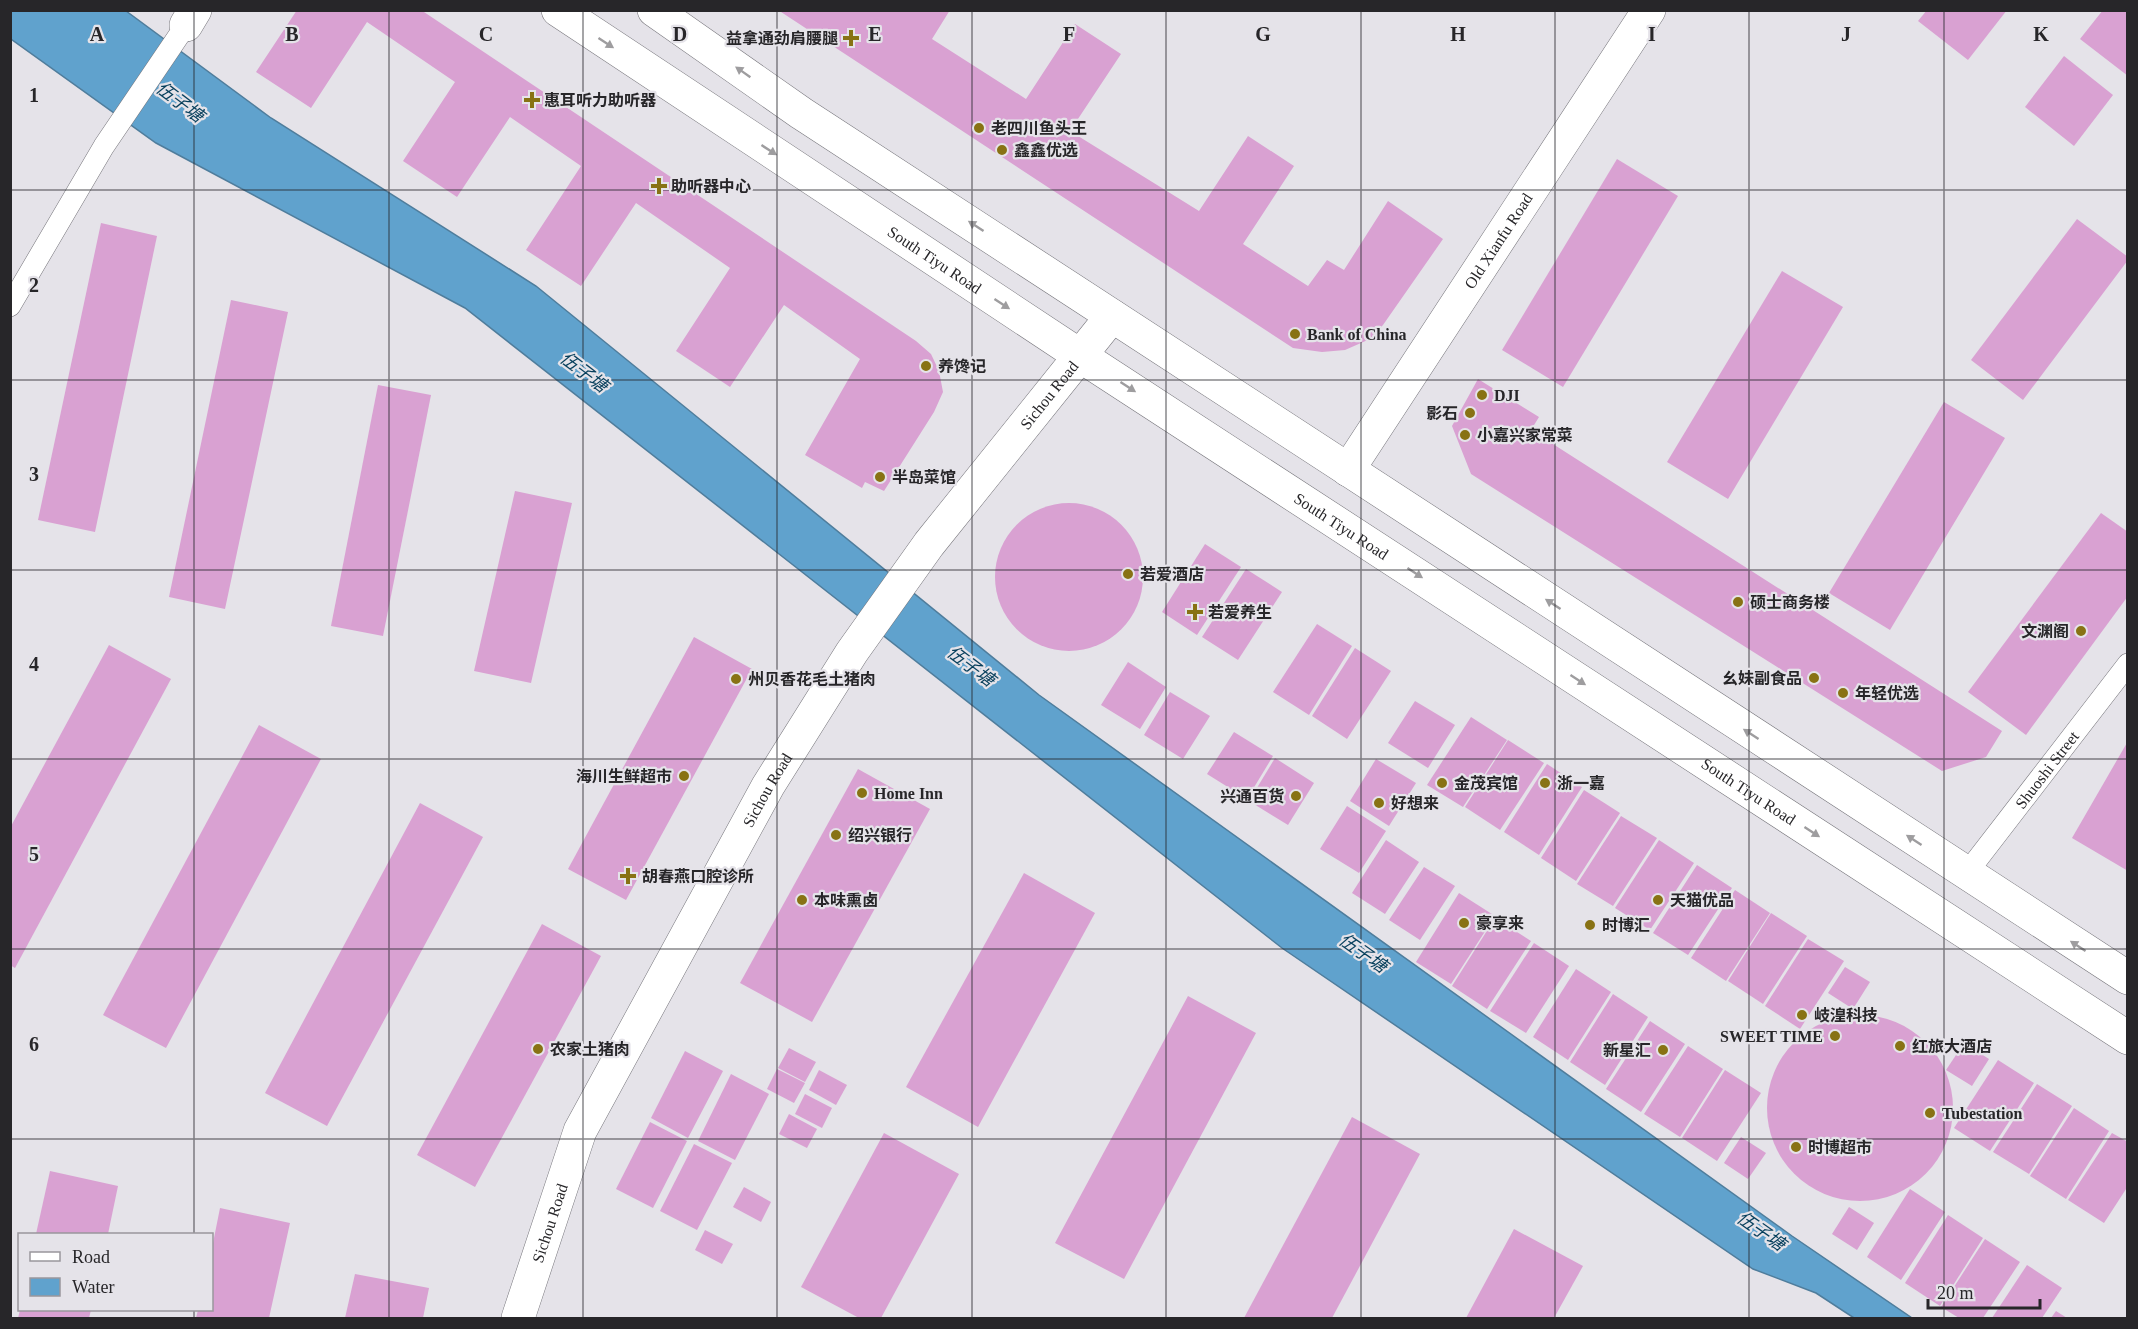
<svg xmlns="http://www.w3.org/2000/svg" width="2138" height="1329" font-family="'Times New Roman','Noto Sans SC',serif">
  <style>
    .water { fill: #60a2cd; stroke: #4f7d9c; stroke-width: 1.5 }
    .building { fill: #d9a1d2 }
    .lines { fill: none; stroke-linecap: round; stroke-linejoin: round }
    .lane-casing { stroke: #76757b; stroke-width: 22 }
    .street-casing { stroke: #76757b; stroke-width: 34 }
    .secondary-casing { stroke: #76757b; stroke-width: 34 }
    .lane { stroke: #fff; stroke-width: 21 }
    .street { stroke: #fff; stroke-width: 33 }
    .secondary { stroke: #fff; stroke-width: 33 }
    .oneway { fill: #9e9d9f }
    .grid { fill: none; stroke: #272629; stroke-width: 1.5; stroke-opacity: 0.55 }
    .poi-dot { fill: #887214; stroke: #e5e3e9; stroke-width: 2 }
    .labels { text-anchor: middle; stroke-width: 4.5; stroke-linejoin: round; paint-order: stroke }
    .poi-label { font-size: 16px; font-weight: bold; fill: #272629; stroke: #e5e3e9; text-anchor: start }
    .street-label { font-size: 16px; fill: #272629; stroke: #e5e3e9 }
    .water-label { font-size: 18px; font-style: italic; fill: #073f5c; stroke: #e5e3e9 }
    .grid-label { font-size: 20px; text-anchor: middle; font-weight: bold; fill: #272629; stroke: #e5e3e9; stroke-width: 4.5; stroke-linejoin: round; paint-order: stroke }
  </style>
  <rect width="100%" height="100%" fill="#e5e3e9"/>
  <polygon class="water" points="10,11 126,11 271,118 536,286 1039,695 1792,1236 1912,1318 1854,1318 1816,1293 1753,1269 1282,948 465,308 156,143 11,39"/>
  <g class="building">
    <polygon points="297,10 421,10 916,341 931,354 939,371 943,392 934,412 884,491 865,482 862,488 805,455 860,359 784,305 730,387 676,351 730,268 636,203 581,286 526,250 581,166 510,117 457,197 403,161 455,82 367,22 311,108 256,72"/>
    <polygon points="778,10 950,10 932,39 1026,99 1075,24 1121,54 1070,131 1199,211 1248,136 1294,166 1243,244 1308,286 1327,260 1344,270 1388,201 1443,239 1383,325 1370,339 1345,350 1322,352 1293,348"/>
    <polygon points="1927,10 2007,10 1968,60 1918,21"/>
    <polygon points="2103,10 2128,10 2128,76 2080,39"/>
    <polygon points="2064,56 2113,95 2074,146 2025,107"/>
    <polygon points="1617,159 1678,196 1563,387 1502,350"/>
    <polygon points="2077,219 2128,257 2128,260 2023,400 1971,360"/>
    <polygon points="101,223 157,236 95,532 38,520"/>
    <polygon points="1782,271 1843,307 1728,499 1667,462"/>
    <polygon points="231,300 288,312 225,609 169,597"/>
    <polygon points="1478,379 1539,417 1531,430 2002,731 1986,757 1942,771 1471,474 1452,426"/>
    <polygon points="378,385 431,395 383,636 331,626"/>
    <polygon points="1944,402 2005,438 1890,630 1829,593"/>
    <polygon points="515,491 572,503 531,683 474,671"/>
    <circle cx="1069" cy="577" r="74"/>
    <polygon points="2101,513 2128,532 2128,596 2026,735 1968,692"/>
    <polygon points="1205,544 1241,567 1197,635 1162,612"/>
    <polygon points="1246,569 1282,592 1238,660 1202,637"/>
    <polygon points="1317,624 1352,646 1309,715 1273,692"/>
    <polygon points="694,637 752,669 626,900 568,869"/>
    <polygon points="109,645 171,679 15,968 10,965 10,828"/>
    <polygon points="1355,648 1391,671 1347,739 1312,716"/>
    <polygon points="1128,662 1166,687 1140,729 1101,705"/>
    <polygon points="1170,692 1210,716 1183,759 1144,735"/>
    <polygon points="1415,701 1455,725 1428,768 1388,743"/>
    <polygon points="1471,717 1507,740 1463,807 1427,785"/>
    <polygon points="259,725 321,759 166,1048 103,1015"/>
    <polygon points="1234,732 1273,756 1247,799 1207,774"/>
    <polygon points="1508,740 1544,763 1500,830 1465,807"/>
    <polygon points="2128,741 2128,871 2072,838"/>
    <polygon points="1275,758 1314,783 1288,825 1249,801"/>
    <polygon points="1376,759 1416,783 1389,826 1350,801"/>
    <polygon points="1547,764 1582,787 1539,855 1504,832"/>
    <polygon points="858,769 930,809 812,1022 740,983"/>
    <polygon points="1584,790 1620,813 1576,881 1541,858"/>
    <polygon points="420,803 483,837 327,1126 265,1093"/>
    <polygon points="1347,806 1386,831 1359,873 1320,849"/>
    <polygon points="1621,816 1657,838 1613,906 1577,884"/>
    <polygon points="1386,840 1419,862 1385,914 1352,893"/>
    <polygon points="1659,840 1694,863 1650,930 1615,908"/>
    <polygon points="1697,865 1732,888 1688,955 1653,933"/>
    <polygon points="1424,867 1455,886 1420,940 1389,920"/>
    <polygon points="1024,873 1095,913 978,1127 906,1087"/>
    <polygon points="1735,890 1770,913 1726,981 1691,958"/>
    <polygon points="1459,893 1495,916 1451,984 1416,962"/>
    <polygon points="1771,913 1807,936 1763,1004 1728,981"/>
    <polygon points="1495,918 1531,941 1487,1009 1452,986"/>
    <polygon points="542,924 601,956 475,1187 417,1155"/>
    <polygon points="1808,939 1844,961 1800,1029 1765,1006"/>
    <polygon points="1534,943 1569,966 1526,1033 1490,1011"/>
    <polygon points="1845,967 1870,982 1853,1009 1828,993"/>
    <polygon points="1576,969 1611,992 1568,1060 1533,1037"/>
    <polygon points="1613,994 1648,1017 1605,1085 1570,1062"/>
    <polygon points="1188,996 1256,1033 1124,1279 1055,1243"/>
    <circle cx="1860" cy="1108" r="93"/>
    <polygon points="1650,1021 1685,1044 1641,1112 1606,1089"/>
    <polygon points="1964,1043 1989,1059 1972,1086 1946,1070"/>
    <polygon points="1688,1046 1723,1069 1680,1137 1644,1114"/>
    <polygon points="789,1048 816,1062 805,1082 778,1068"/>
    <polygon points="685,1051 723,1071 688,1138 651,1118"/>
    <polygon points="1998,1060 2034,1083 1990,1151 1954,1128"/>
    <polygon points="777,1069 805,1083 794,1103 767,1089"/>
    <polygon points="819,1070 847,1085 836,1105 809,1090"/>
    <polygon points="1725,1070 1761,1093 1717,1161 1682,1138"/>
    <polygon points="731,1074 769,1094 735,1160 698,1141"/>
    <polygon points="2037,1084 2072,1106 2029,1174 1993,1152"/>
    <polygon points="805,1094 832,1108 822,1128 795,1114"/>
    <polygon points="2074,1108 2109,1131 2066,1199 2030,1176"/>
    <polygon points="789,1114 817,1129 807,1148 779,1134"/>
    <polygon points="1352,1117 1420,1154 1332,1318 1244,1318"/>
    <polygon points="650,1122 687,1141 653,1208 616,1189"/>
    <polygon points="884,1133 959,1174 881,1318 859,1318 801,1287"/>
    <polygon points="2112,1133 2128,1142 2128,1186 2104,1223 2068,1200"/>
    <polygon points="1741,1137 1766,1153 1748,1179 1724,1163"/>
    <polygon points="694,1144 732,1163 697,1230 660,1211"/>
    <polygon points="50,1171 118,1186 108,1234 36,1234"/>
    <polygon points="744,1187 771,1202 761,1222 733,1207"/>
    <polygon points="1910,1189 1945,1212 1901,1280 1867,1257"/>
    <polygon points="1849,1207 1874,1223 1857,1250 1832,1234"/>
    <polygon points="220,1208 290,1223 269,1318 196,1318 198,1310 212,1310 212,1248"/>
    <polygon points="1948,1215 1983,1238 1940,1306 1905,1283"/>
    <polygon points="1514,1229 1583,1266 1554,1318 1466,1318"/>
    <polygon points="705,1230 733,1244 722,1264 695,1250"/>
    <polygon points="1985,1239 2020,1262 1983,1318 1959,1318 1941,1307"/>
    <polygon points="2027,1265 2062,1288 2042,1318 1992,1318"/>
    <polygon points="355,1274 429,1288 423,1318 345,1318"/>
    <polygon points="20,1310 91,1310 89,1318 18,1318"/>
    <polygon points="2056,1311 2067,1318 2051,1318"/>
  </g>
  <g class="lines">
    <g class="lane-casing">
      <g id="lane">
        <polyline points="10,306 104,146 186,25"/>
        <path id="s1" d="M1966,874L2128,664"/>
      </g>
    </g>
    <g class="street-casing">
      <g id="street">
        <polyline points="186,25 195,10"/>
        <path id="s2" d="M1348,470L1649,10"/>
        <path id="s3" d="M518,1318L580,1131L768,786L852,652L929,544L1112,316"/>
      </g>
    </g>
    <g class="secondary-casing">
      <g id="secondary">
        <path id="s4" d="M558,10L1079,355L2128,1038"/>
        <polyline points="654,10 801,113 2128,978"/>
      </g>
    </g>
    <use href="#lane" class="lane"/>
    <use href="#street" class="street"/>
    <use href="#secondary" class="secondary"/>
  </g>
  <defs><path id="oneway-solid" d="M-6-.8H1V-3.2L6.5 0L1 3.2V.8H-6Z" transform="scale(1.5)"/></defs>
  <g class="oneway">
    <use href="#oneway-solid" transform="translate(606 43) rotate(33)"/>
    <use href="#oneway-solid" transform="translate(743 72) rotate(-145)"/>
    <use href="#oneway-solid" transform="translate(769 150) rotate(33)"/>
    <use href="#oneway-solid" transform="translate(976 226) rotate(-147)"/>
    <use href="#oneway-solid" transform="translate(1002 304) rotate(33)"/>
    <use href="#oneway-solid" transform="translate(1128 387) rotate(33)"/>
    <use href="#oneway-solid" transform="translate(1415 573) rotate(33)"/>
    <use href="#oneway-solid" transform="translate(1553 604) rotate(-147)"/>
    <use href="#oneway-solid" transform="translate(1578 680) rotate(33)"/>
    <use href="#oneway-solid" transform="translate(1751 734) rotate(-147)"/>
    <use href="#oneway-solid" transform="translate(1812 832) rotate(33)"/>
    <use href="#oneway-solid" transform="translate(1914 840) rotate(-147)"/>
    <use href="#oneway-solid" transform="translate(2078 946) rotate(-147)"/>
  </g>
  <path class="grid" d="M194,10V1234M389,10V1318M583,10V1318M777,10V1318M972,10V1318M1166,10V1318M1361,10V1318M1555,10V1318M1749,10V1318M1944,10V1318M10,190H2128M10,380H2128M10,570H2128M10,759H2128M10,949H2128M10,1139H2128M194,1310V1318"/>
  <g class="poi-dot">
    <path d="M848 29h6v6h6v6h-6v6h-6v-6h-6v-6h6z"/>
    <path d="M529 91h6v6h6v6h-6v6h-6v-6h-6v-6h6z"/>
    <circle cx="979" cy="128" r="6"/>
    <circle cx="1002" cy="150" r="6"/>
    <path d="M656 177h6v6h6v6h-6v6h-6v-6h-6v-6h6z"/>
    <circle cx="1295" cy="334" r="6"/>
    <circle cx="926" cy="366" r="6"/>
    <circle cx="1482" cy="395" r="6"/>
    <circle cx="1470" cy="413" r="6"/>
    <circle cx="1465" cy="435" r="6"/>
    <circle cx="880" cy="477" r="6"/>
    <circle cx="1128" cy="574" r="6"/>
    <circle cx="1738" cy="602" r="6"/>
    <path d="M1192 603h6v6h6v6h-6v6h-6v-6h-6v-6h6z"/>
    <circle cx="2081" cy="631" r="6"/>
    <circle cx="1814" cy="678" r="6"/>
    <circle cx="736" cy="679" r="6"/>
    <circle cx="1843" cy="693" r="6"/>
    <circle cx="684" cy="776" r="6"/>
    <circle cx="1442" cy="783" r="6"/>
    <circle cx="1545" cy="783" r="6"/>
    <circle cx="862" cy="793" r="6"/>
    <circle cx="1296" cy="796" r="6"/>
    <circle cx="1379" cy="803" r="6"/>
    <circle cx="836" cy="835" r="6"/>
    <path d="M625 867h6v6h6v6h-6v6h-6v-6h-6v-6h6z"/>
    <circle cx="802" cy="900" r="6"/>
    <circle cx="1658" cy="900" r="6"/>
    <circle cx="1464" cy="923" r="6"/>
    <circle cx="1590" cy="925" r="6"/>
    <circle cx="1802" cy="1015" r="6"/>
    <circle cx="1835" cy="1036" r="6"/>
    <circle cx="1900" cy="1046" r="6"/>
    <circle cx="538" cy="1049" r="6"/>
    <circle cx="1663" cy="1050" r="6"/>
    <circle cx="1930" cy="1113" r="6"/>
    <circle cx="1796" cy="1147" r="6"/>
  </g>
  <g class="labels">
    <g class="poi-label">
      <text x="838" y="44" text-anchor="end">益拿通劲肩腰腿</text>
      <text x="544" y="106">惠耳听力助听器</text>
      <text x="991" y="134">老四川鱼头王</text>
      <text x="1014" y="156">鑫鑫优选</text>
      <text x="671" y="192">助听器中心</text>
      <text x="1307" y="340">Bank of China</text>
      <text x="938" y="372">养馋记</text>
      <text x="1494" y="401">DJI</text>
      <text x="1458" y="419" text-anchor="end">影石</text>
      <text x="1477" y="441">小嘉兴家常菜</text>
      <text x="892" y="483">半岛菜馆</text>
      <text x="1140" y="580">若爱酒店</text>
      <text x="1750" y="608">硕士商务楼</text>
      <text x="1208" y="618">若爱养生</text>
      <text x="2069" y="637" text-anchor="end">文渊阁</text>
      <text x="1802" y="684" text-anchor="end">幺妹副食品</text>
      <text x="748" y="685">州贝香花毛土猪肉</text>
      <text x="1855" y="699">年轻优选</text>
      <text x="672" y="782" text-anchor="end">海川生鲜超市</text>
      <text x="1454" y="789">金茂宾馆</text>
      <text x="1557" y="789">浙一嘉</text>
      <text x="874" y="799">Home Inn</text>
      <text x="1284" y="802" text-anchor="end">兴通百货</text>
      <text x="1391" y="809">好想来</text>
      <text x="848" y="841">绍兴银行</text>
      <text x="642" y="882">胡春燕口腔诊所</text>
      <text x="814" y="906">本味熏卤</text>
      <text x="1670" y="906">天猫优品</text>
      <text x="1476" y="929">豪享来</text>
      <text x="1602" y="931">时博汇</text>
      <text x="1814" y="1021">岐湟科技</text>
      <text x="1823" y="1042" text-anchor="end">SWEET TIME</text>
      <text x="1912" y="1052">红旅大酒店</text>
      <text x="550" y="1055">农家土猪肉</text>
      <text x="1651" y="1056" text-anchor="end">新星汇</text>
      <text x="1942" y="1119">Tubestation</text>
      <text x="1808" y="1153">时博超市</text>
    </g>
    <g class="street-label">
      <text dy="6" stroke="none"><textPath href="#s2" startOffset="274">Old Xianfu Road</textPath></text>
      <text dy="6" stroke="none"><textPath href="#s4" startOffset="452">South Tiyu Road</textPath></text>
      <text dy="6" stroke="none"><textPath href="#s3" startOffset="1072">Sichou Road</textPath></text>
      <text dy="6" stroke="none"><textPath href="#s4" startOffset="938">South Tiyu Road</textPath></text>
      <text dy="6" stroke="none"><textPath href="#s1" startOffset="132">Shuoshi Street</textPath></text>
      <text dy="6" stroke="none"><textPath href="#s3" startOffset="586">Sichou Road</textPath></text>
      <text dy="6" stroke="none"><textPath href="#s4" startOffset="1424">South Tiyu Road</textPath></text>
      <text dy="6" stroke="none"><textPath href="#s3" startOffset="100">Sichou Road</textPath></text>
    </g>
    <g class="water-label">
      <text transform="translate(180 102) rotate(37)" y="6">伍子塘</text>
      <text transform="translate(584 372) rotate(37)" y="6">伍子塘</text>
      <text transform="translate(971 666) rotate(37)" y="6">伍子塘</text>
      <text transform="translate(1363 953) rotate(35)" y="6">伍子塘</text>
      <text transform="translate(1761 1231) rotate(35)" y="6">伍子塘</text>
    </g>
  </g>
  <g class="grid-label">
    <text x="97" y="41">A</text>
    <text x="292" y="41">B</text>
    <text x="486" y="41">C</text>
    <text x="680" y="41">D</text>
    <text x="875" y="41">E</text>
    <text x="1069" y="41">F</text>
    <text x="1263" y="41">G</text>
    <text x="1458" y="41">H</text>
    <text x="1652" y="41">I</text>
    <text x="1846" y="41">J</text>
    <text x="2041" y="41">K</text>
    <text x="34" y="102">1</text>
    <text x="34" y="292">2</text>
    <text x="34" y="481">3</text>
    <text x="34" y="671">4</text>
    <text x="34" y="861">5</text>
    <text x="34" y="1051">6</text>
  </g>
  <rect width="2138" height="1329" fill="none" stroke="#272629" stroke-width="24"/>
  <rect x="18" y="1233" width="195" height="78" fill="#e5e3e9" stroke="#99979c" stroke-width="1.5"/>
  <rect x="30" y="1252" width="30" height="9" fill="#ffffff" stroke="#99979c" stroke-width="1.5"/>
  <text x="72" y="1263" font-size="18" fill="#272629">Road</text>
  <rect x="30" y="1278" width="30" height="18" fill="#60a2cd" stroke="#99979c" stroke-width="1.5"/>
  <text x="72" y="1293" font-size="18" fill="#272629">Water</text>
  <path d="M1928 1299v9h112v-9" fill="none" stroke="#272629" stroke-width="3"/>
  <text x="1937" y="1299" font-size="18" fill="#272629" stroke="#e5e3e9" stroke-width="4.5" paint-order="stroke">20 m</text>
</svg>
